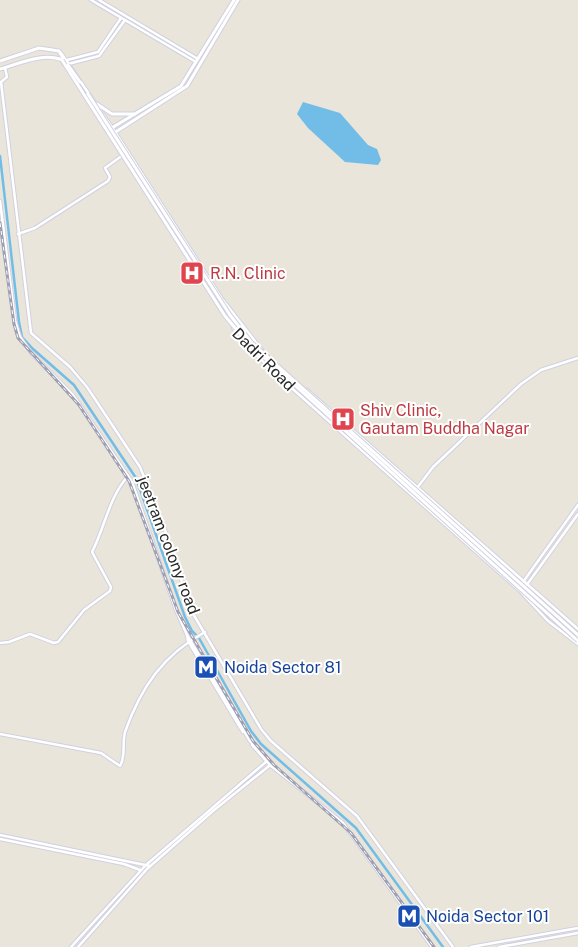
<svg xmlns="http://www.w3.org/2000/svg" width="578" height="947" font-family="'Public Sans',sans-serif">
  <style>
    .water { fill: #72bde7 }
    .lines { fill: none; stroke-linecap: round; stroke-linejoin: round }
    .canal { stroke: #72bde7; stroke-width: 2.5 }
    .tertiary-casing { stroke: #d0d1e0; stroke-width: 4.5 }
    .secondary-casing { stroke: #d0d1e0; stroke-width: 5 }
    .tertiary { stroke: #fff; stroke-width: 2.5 }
    .secondary { stroke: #fff; stroke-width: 3 }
    .rail-casing { stroke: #9e9fb2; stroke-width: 3 }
    .rail { stroke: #fff; stroke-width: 1; stroke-dasharray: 4; stroke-linecap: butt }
    .secondary-bridge-casing { stroke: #d0d1e0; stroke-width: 5; stroke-linecap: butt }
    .secondary-bridge { stroke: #fff; stroke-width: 3 }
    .labels { text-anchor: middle; stroke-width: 4; stroke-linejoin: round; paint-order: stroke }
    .health-label { font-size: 16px; fill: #be3a42; stroke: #fff; text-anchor: start }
    .street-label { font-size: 16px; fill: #282828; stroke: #fff }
    .transit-label { font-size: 16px; fill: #164399; stroke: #fff; text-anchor: start }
  </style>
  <rect width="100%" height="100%" fill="#eae5da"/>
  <polygon class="water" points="303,102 340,113 368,145 377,149 381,160 378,165 345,162 308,128 297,114"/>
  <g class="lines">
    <polyline class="canal" points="0,156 19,322 22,337 33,349 74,385 136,478 185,617 192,631 199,638 251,731 261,744 356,828 443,947"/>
    <g class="tertiary-casing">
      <g id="tertiary">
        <polyline points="91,0 196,62"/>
        <polyline points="99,0 198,59"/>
        <polyline points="61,53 115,132 222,299 262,350"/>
        <polyline points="63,63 67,60 98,52 121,18"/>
        <polyline points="68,64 99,56 125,20"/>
        <polyline points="5,68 7,77 1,82 31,333 70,367 87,387 140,467 163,524 192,612 261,729 271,741 357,816 453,947"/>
        <polyline points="0,201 15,321 20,337 32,354 73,395 132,482 176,610 187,635 250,741 272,763 272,767"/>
        <polyline points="18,234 35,228 108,181 110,177 105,168 123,155"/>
        <polyline points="233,328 250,349 286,383 520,591 548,621 578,644"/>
        <polyline points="307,390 578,629"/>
        <polyline points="417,488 433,467 521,384 541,370 578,358"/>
        <polyline points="526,586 578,514"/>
        <polyline points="517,587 523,582 578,505"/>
        <polyline points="187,635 188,641 243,732"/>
        <path d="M0,643L9,642L30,634L54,643L58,642L84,610L110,591L111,587L92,552C105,527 109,497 128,476"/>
        <path d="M0,734L101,753L120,766C126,756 122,743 125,732C141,687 163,655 205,632"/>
        <polyline points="252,745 270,765 343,823 432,947"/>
        <polyline points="0,835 150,866"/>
        <polyline points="0,839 124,864 140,870"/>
        <polyline points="71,947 146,865 267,761"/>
        <polyline points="78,947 147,869 213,811 269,766"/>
        <polyline points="471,947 578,928"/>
        <polyline points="499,947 578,933"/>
      </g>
    </g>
    <g class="secondary-casing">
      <g id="secondary">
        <polyline points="0,61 39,48 59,51 63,58"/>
        <path d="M0,69C18,64 44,52 62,60"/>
        <polyline points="97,104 112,114 135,114"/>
        <polyline points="110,129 181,86 234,0"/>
        <polyline points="111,135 187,86 238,0"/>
      </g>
    </g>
    <use href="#tertiary" class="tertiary"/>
    <use href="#secondary" class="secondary"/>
    <g class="rail-casing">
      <polyline id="rail" points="0,223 14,324 18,338 79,405 129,481 178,612 253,741 274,765 351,833 434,947"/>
    </g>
    <use href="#rail" class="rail"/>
    <g class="secondary-bridge-casing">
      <g id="secondary-bridge">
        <polyline points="62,60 225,316 247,342 578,641"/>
        <polyline points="68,65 80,82"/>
        <polyline points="88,94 230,315 251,342 578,635"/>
      </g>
    </g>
    <use href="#secondary-bridge" class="secondary-bridge"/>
  </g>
  <defs>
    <g id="hospital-square" transform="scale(1.25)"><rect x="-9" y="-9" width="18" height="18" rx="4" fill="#e0444e" stroke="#fff"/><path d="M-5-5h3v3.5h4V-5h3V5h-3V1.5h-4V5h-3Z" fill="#fff"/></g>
    <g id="metro-square" transform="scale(1.25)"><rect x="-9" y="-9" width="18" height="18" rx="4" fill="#1a4fb4" stroke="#fff"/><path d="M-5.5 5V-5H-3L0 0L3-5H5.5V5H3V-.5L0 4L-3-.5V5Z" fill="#fff"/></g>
  </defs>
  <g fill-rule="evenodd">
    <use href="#hospital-square" x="192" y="273"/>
    <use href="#hospital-square" x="343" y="419"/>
    <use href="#metro-square" x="206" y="667"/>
    <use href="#metro-square" x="409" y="916"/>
  </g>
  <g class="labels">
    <g class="health-label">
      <text x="210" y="279">R.N. Clinic</text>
      <text x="360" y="416">Shiv Clinic,<tspan x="360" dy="18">Gautam Buddha Nagar</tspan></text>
    </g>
    <g class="street-label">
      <text transform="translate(264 359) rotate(45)" y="6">Dadri Road</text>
      <text transform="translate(169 545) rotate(69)" y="6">jeetram colony road</text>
    </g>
    <g class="transit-label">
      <text x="224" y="673">Noida Sector 81</text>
      <text x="426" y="922">Noida Sector 101</text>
    </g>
  </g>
</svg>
